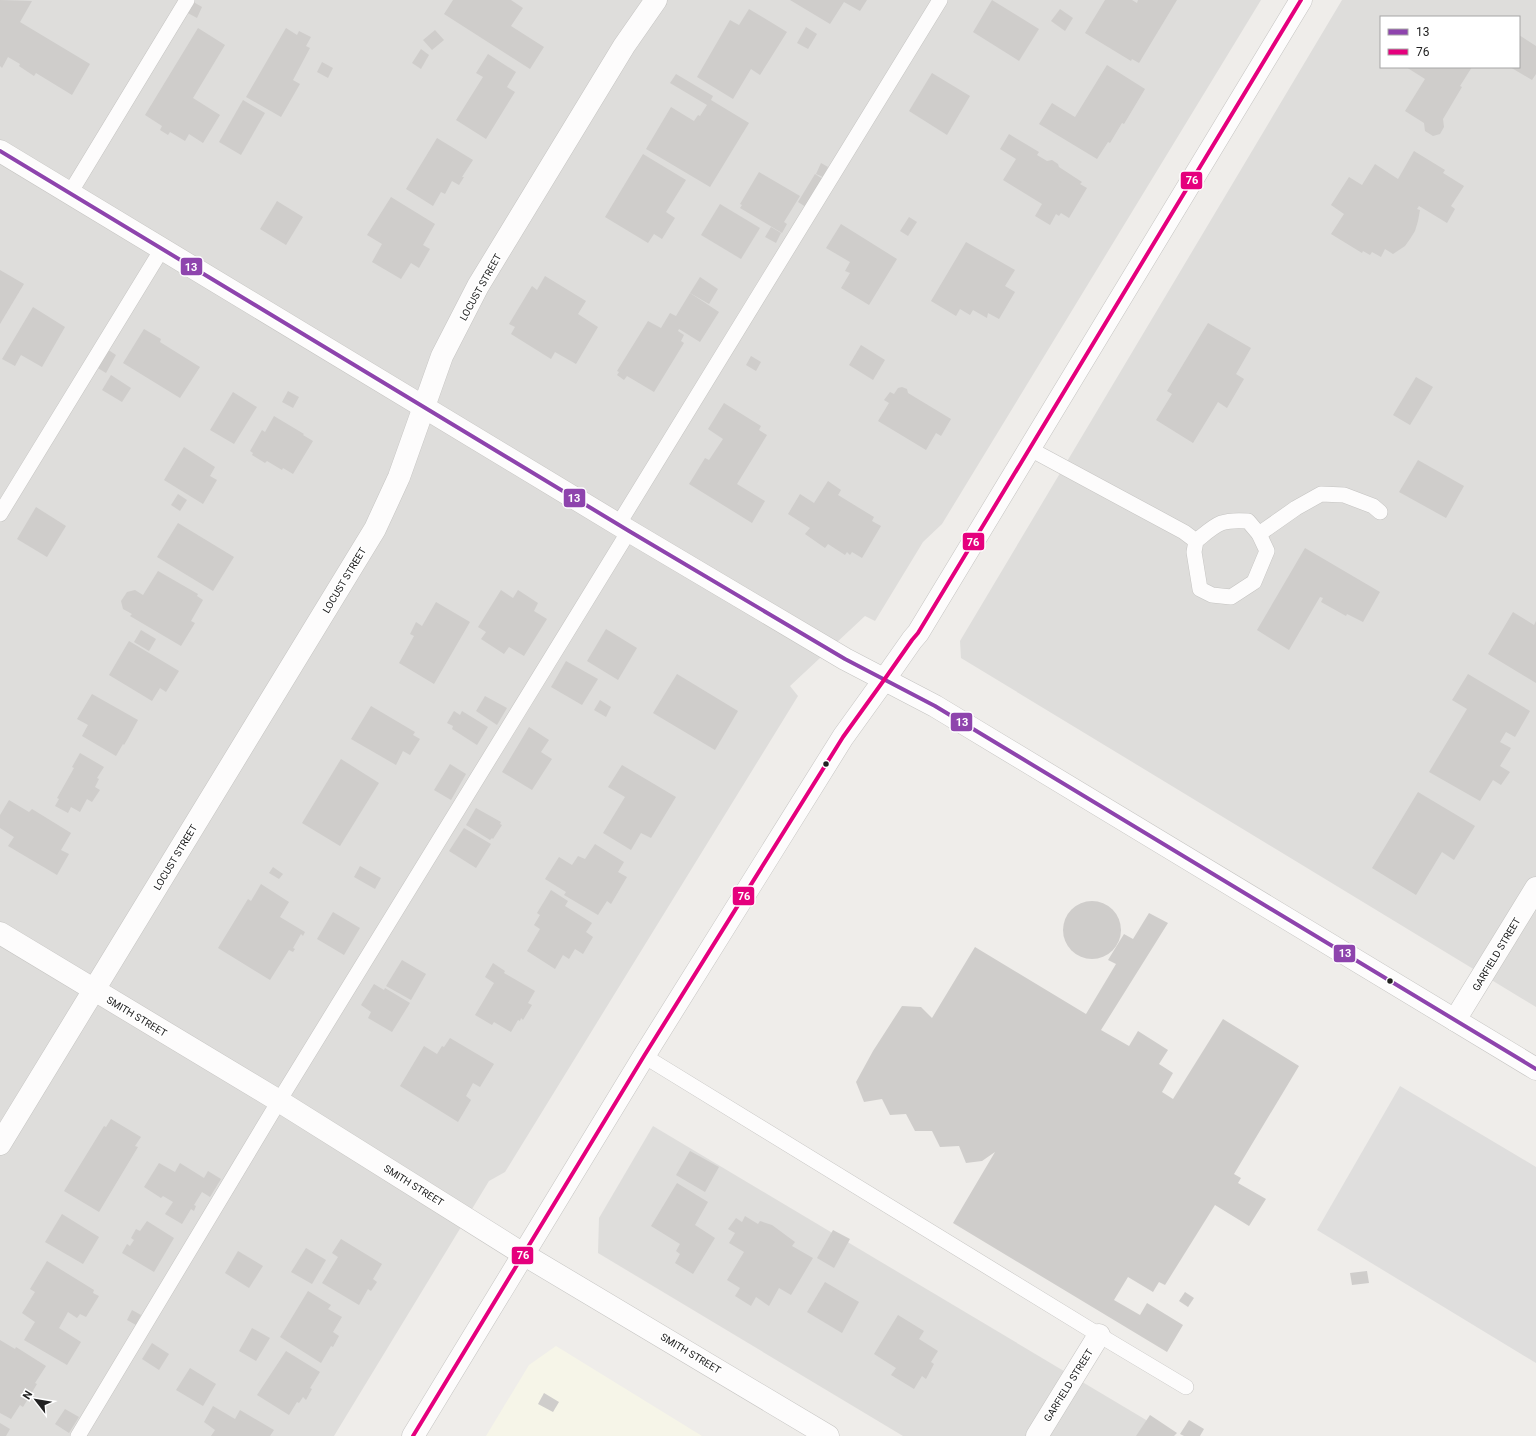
<svg xmlns="http://www.w3.org/2000/svg" width="1536" height="1436" font-family="Roboto,sans-serif">
  <style>
    .residential { fill: #dedddb; fill-rule: evenodd }
    .education { fill: #f6f5e8 }
    .parking { fill: #dfdedd }
    .building { fill: #cfcdcb }
    .lines { fill: none; stroke-linecap: round; stroke-linejoin: round }
    .lane-casing { stroke: #c5c4c2; stroke-width: 16 }
    .street-casing { stroke: #c5c4c2; stroke-width: 23 }
    .lane { stroke: #fdfcfc; stroke-width: 15 }
    .street { stroke: #fdfcfc; stroke-width: 22 }
    .bus-1-casing { stroke: #fff; stroke-width: 7 }
    .bus-2-casing { stroke: #fff; stroke-width: 7 }
    .bus-1 { stroke: #8e44ad; stroke-width: 4 }
    .bus-2 { stroke: #e5007d; stroke-width: 4 }
    .bus-dot { fill: #212121; stroke: #fff; stroke-width: 1.5 }
    .labels { text-anchor: middle; stroke-width: 3; stroke-linejoin: round; paint-order: stroke }
    .street-label { font-size: 10px; fill: #212121; stroke: #fff }
    .line-badge { stroke: #fff; stroke-width: 1.5 }
    .badge-label { font-size: 11px; text-anchor: middle; font-weight: bold; fill: #fff }
  </style>
  <rect width="100%" height="100%" fill="#efedea"/>
  <g class="residential">
    <polygon points="0,0 1261,0 942,524 923,542 875,621 865,616 790,686 798,696 505,1172 489,1181 334,1436 0,1436"/>
    <path d="M1342,0H1536V1007L961,658L960,641ZM1381,17H1519V67H1381Z"/>
    <polygon points="653,1126 1173,1436 903,1436 598,1253 599,1218"/>
  </g>
  <polygon class="education" points="556,1346 702,1436 486,1436 529,1365"/>
  <polygon class="parking" points="1400,1086 1536,1167 1536,1363 1317,1230"/>
  <g class="building">
    <polygon points="0,0 32,1 20,22 90,64 72,95 36,73 34,76 19,66 20,64 8,57 2,68 0,66"/>
    <polygon points="190,0 202,7 197,18 184,11"/>
    <polygon points="453,0 511,0 523,8 511,26 544,47 530,69 444,14"/>
    <polygon points="790,0 867,0 860,11 844,2 830,24"/>
    <polygon points="992,0 1039,29 1019,61 973,32"/>
    <polygon points="1105,0 1132,0 1137,3 1138,0 1177,0 1139,63 1132,59 1131,61 1085,33"/>
    <polygon points="749,9 787,32 760,75 751,69 733,99 697,77 730,20 739,25"/>
    <polygon points="1060,9 1073,18 1065,31 1051,21"/>
    <polygon points="806,27 817,34 808,49 797,43"/>
    <polygon points="198,28 225,45 193,98 220,115 203,143 189,134 185,141 170,132 168,135 160,130 162,126 145,115"/>
    <polygon points="286,28 297,35 299,31 311,37 306,46 310,48 293,80 300,84 281,117 246,97"/>
    <polygon points="435,30 444,40 432,50 423,40"/>
    <polygon points="1519,35 1536,46 1536,74 1532,80 1510,67 1519,67"/>
    <polygon points="421,49 429,55 421,69 412,63"/>
    <polygon points="488,54 516,72 507,87 515,92 486,139 456,120 483,77 476,73"/>
    <polygon points="322,62 333,68 328,78 317,72"/>
    <polygon points="1107,65 1145,89 1124,124 1122,123 1110,143 1108,142 1097,159 1039,124 1052,103 1075,117"/>
    <polygon points="1406,67 1472,67 1460,86 1462,87 1443,119 1444,127 1440,134 1433,136 1425,131 1424,123 1405,111 1425,79"/>
    <polygon points="932,73 970,96 947,135 909,111"/>
    <polygon points="676,74 713,96 711,100 749,123 710,187 646,149 671,107 694,121 698,115 700,116 707,105 670,83"/>
    <polygon points="243,100 265,113 241,155 219,142"/>
    <polygon points="1009,134 1039,152 1037,155 1047,161 1052,160 1058,164 1059,167 1082,182 1080,184 1087,188 1069,218 1061,213 1059,216 1056,214 1050,225 1035,216 1042,204 1003,180 1016,159 1000,149"/>
    <polygon points="437,138 473,160 462,177 464,177 459,185 452,181 445,194 441,192 433,206 406,189"/>
    <polygon points="1414,151 1445,170 1443,173 1464,186 1451,206 1455,209 1447,223 1419,206 1417,209 1420,210 1418,221 1415,231 1410,239 1405,246 1393,254 1385,249 1381,257 1372,252 1370,255 1363,251 1362,253 1331,234 1344,214 1331,205 1349,177 1362,185 1375,164 1398,179"/>
    <polygon points="643,154 686,180 666,212 675,218 662,239 654,234 648,243 605,217"/>
    <polygon points="821,163 828,167 823,177 816,174"/>
    <polygon points="759,172 800,196 784,222 787,224 782,233 740,208 742,205 740,204"/>
    <polygon points="815,174 823,179 806,207 798,202"/>
    <polygon points="391,197 435,224 423,245 430,249 419,268 411,263 401,279 372,262 382,244 367,235"/>
    <polygon points="277,201 303,217 286,245 260,229"/>
    <polygon points="720,204 760,228 741,259 701,235"/>
    <polygon points="909,217 917,222 908,236 900,231"/>
    <polygon points="841,224 897,259 869,305 841,288 850,273 845,271 850,262 826,248"/>
    <polygon points="771,227 781,233 776,243 765,237"/>
    <polygon points="966,242 1015,270 1005,286 1015,292 999,319 988,313 987,318 973,310 970,315 960,309 956,316 931,301"/>
    <polygon points="0,270 24,284 0,324"/>
    <polygon points="545,276 586,301 578,314 598,327 576,364 555,352 551,359 511,334 515,327 509,324 532,286 537,290"/>
    <polygon points="700,277 718,289 709,304 690,293"/>
    <polygon points="690,293 719,312 700,342 679,329 678,331 684,335 681,341 684,343 654,392 627,376 624,380 617,375 619,372 617,371 648,321 661,328 670,313 676,316"/>
    <polygon points="33,307 65,327 42,367 21,355 15,366 2,359"/>
    <polygon points="1208,323 1251,348 1236,374 1244,379 1227,408 1218,402 1193,443 1156,420 1172,394 1167,391"/>
    <polygon points="144,329 161,339 160,342 200,367 180,398 123,363"/>
    <polygon points="861,345 885,360 873,380 849,365"/>
    <polygon points="107,349 116,355 106,373 96,367"/>
    <polygon points="751,356 761,362 756,371 746,365"/>
    <polygon points="111,375 131,388 122,402 102,390"/>
    <polygon points="1416,377 1433,387 1410,425 1393,415"/>
    <polygon points="902,387 907,389 908,393 951,419 941,436 936,433 926,450 878,421 889,403 884,400 890,392 894,394 898,388"/>
    <polygon points="288,391 299,397 293,408 282,402"/>
    <polygon points="233,392 257,407 234,444 210,430"/>
    <polygon points="724,403 761,426 759,430 767,435 737,484 765,501 752,523 689,484 705,458 709,460 723,439 708,429"/>
    <polygon points="274,416 304,434 303,435 313,441 293,474 283,468 282,470 267,461 265,463 252,455 253,453 250,451 262,430 265,432"/>
    <polygon points="184,447 215,467 210,476 217,480 203,504 164,480"/>
    <polygon points="1418,460 1464,486 1446,518 1399,492"/>
    <polygon points="828,481 841,490 838,495 874,517 872,521 881,526 862,558 852,552 850,555 847,552 845,555 828,544 825,548 805,534 810,528 788,514 800,494 814,503"/>
    <polygon points="178,494 187,500 180,511 171,505"/>
    <polygon points="36,507 66,526 47,557 17,539"/>
    <polygon points="178,523 234,557 213,591 157,557"/>
    <polygon points="1305,548 1380,592 1363,622 1347,614 1346,616 1321,602 1323,598 1320,597 1289,650 1257,630"/>
    <polygon points="158,571 198,594 197,596 203,600 191,621 195,623 181,646 130,616 132,614 123,609 121,601 127,592 135,590 143,595"/>
    <polygon points="501,590 513,598 518,590 538,603 534,611 547,619 524,656 509,647 504,654 481,639 486,632 478,627"/>
    <polygon points="436,602 470,622 434,684 399,663 414,636 410,634 416,622 422,626"/>
    <polygon points="1513,612 1534,625 1536,621 1536,683 1488,654"/>
    <polygon points="606,629 637,648 618,680 587,661"/>
    <polygon points="141,630 156,639 149,651 134,642"/>
    <polygon points="129,641 179,671 166,692 160,688 152,701 109,675"/>
    <polygon points="566,661 598,679 582,705 551,687"/>
    <polygon points="677,674 738,711 715,750 653,713"/>
    <polygon points="1468,674 1530,711 1515,737 1506,732 1500,742 1511,748 1500,766 1510,772 1501,785 1493,780 1480,801 1429,772 1467,709 1452,700"/>
    <polygon points="92,694 138,720 127,740 124,745 123,744 116,756 82,736 88,725 77,719"/>
    <polygon points="485,696 507,708 497,725 476,711"/>
    <polygon points="600,700 611,707 606,717 594,710"/>
    <polygon points="371,706 415,732 413,735 420,739 410,755 403,751 396,765 351,739"/>
    <polygon points="454,711 460,715 462,711 488,727 477,745 452,729 453,726 447,723"/>
    <polygon points="529,727 549,740 541,752 552,759 532,790 502,772"/>
    <polygon points="80,753 104,767 97,778 99,779 95,787 100,790 92,802 87,799 80,812 71,807 68,813 55,806 59,799 57,798 74,768 72,767"/>
    <polygon points="341,759 379,783 340,846 302,823"/>
    <polygon points="450,764 466,774 451,800 434,790"/>
    <polygon points="622,765 676,797 651,838 641,833 631,850 603,833 625,797 608,787"/>
    <polygon points="1418,792 1475,826 1454,860 1442,852 1416,895 1372,868"/>
    <polygon points="9,800 29,812 32,809 71,833 61,850 69,854 57,875 8,846 14,837 0,828 0,815"/>
    <polygon points="476,808 501,822 500,824 502,825 493,839 492,838 490,840 466,825"/>
    <polygon points="464,828 491,844 476,868 449,851"/>
    <polygon points="595,844 624,862 618,872 627,877 611,904 607,901 598,915 564,895 566,892 545,879 559,857 572,865 578,856 585,859"/>
    <polygon points="360,866 381,878 375,889 354,877"/>
    <polygon points="273,867 283,874 279,879 269,873"/>
    <polygon points="261,884 289,902 280,917 305,932 303,936 301,934 293,948 295,949 293,952 289,950 270,980 218,948 248,899 251,901"/>
    <polygon points="551,890 568,901 565,906 592,923 586,932 593,937 583,954 575,949 569,959 563,955 555,969 527,951 540,929 534,925 540,915 537,913"/>
    <circle cx="1092" cy="930" r="29"/>
    <polygon points="333,912 360,928 344,955 317,939"/>
    <polygon points="1149,913 1168,923 1101,1030 1129,1046 1138,1031 1168,1050 1159,1064 1173,1073 1162,1092 1173,1099 1223,1019 1299,1066 1234,1174 1241,1178 1238,1183 1266,1199 1249,1226 1215,1205 1165,1285 1159,1282 1153,1292 1128,1277 1114,1300 1140,1315 1147,1303 1183,1325 1167,1352 953,1223 995,1152 982,1161 966,1163 959,1146 940,1147 932,1131 915,1131 906,1114 890,1115 882,1099 864,1102 856,1082 873,1051 902,1006 921,1007 932,1018 975,947 1086,1014 1116,964 1108,960 1124,934 1133,939"/>
    <polygon points="402,960 426,974 411,1000 386,986"/>
    <polygon points="493,963 505,971 504,973 535,991 528,1003 532,1005 523,1020 521,1018 520,1021 518,1020 511,1032 494,1022 492,1025 475,1015 494,983 485,977"/>
    <polygon points="374,984 384,990 385,988 410,1003 392,1032 368,1018 371,1012 361,1005"/>
    <polygon points="450,1038 494,1064 480,1087 473,1083 466,1096 471,1100 458,1122 400,1086 424,1046 437,1054 442,1046 444,1047"/>
    <polygon points="111,1119 141,1137 135,1146 138,1147 99,1212 64,1191 104,1126 106,1127"/>
    <polygon points="690,1151 719,1167 705,1192 676,1175"/>
    <polygon points="159,1163 175,1172 180,1163 204,1178 208,1171 221,1179 210,1197 202,1192 194,1205 196,1206 194,1211 191,1209 182,1224 165,1214 173,1202 163,1196 161,1198 144,1187"/>
    <polygon points="677,1183 708,1202 695,1225 715,1238 693,1274 675,1263 680,1254 676,1251 680,1244 651,1226"/>
    <polygon points="62,1214 99,1237 83,1264 45,1242"/>
    <polygon points="745,1216 758,1224 760,1221 772,1225 795,1242 792,1246 813,1258 791,1295 779,1288 769,1306 756,1297 751,1306 735,1296 740,1288 727,1280 744,1252 729,1243 735,1233 728,1229 736,1218 742,1222"/>
    <polygon points="147,1221 174,1238 154,1272 122,1253 127,1244 130,1246 134,1240 131,1238 136,1229 140,1231"/>
    <polygon points="833,1230 850,1239 834,1268 817,1258"/>
    <polygon points="341,1239 382,1264 373,1279 377,1282 371,1291 368,1289 359,1305 322,1283 338,1257 332,1253"/>
    <polygon points="306,1248 326,1260 312,1284 291,1272"/>
    <polygon points="238,1251 263,1266 249,1288 225,1273"/>
    <polygon points="47,1261 94,1290 93,1293 99,1296 86,1317 80,1314 77,1318 68,1312 59,1328 81,1342 67,1365 24,1340 35,1322 22,1313 35,1292 30,1289"/>
    <polygon points="1367,1271 1369,1283 1352,1285 1350,1273"/>
    <polygon points="825,1282 859,1302 842,1333 807,1312"/>
    <polygon points="308,1291 331,1305 328,1309 342,1317 333,1332 339,1336 333,1347 331,1346 321,1363 280,1337"/>
    <polygon points="1185,1292 1194,1298 1188,1307 1179,1301"/>
    <polygon points="132,1310 141,1315 136,1325 127,1320"/>
    <polygon points="898,1315 924,1331 919,1339 938,1351 931,1362 934,1364 926,1379 922,1376 914,1389 891,1375 896,1368 874,1354"/>
    <polygon points="252,1328 270,1338 256,1361 239,1351"/>
    <polygon points="0,1340 15,1349 16,1347 46,1366 35,1383 37,1384 23,1407 20,1405 11,1419 0,1413"/>
    <polygon points="152,1343 169,1354 159,1370 142,1359"/>
    <polygon points="286,1351 320,1372 310,1388 312,1389 306,1400 303,1397 299,1403 297,1402 289,1415 257,1395"/>
    <polygon points="190,1368 216,1384 203,1406 176,1390"/>
    <polygon points="544,1393 559,1402 553,1412 538,1404"/>
    <polygon points="213,1406 235,1419 240,1410 274,1430 270,1436 211,1436 215,1430 204,1422"/>
    <polygon points="65,1409 79,1417 69,1433 55,1424"/>
    <polygon points="1150,1415 1177,1433 1174,1436 1136,1436"/>
    <polygon points="1189,1420 1204,1429 1200,1436 1184,1436 1180,1434"/>
    <polygon points="0,1423 10,1429 6,1436 0,1436"/>
  </g>
  <g class="lines">
    <g class="lane-casing">
      <g id="lane">
        <polyline points="70,193 187,0"/>
        <path d="M1030,449L1184,532L1196,541L1194,552L1200,589L1212,595L1231,597L1254,582L1267,551L1259,534L1248,521C1220,519 1217,524 1196,541"/>
        <polyline points="0,514 162,249"/>
        <polyline points="618,525 940,0"/>
        <polyline points="1259,534 1296,508 1321,494 1344,495 1373,506 1380,512"/>
        <polyline points="644,1056 1099,1335 1186,1387"/>
        <polyline points="78,1436 279,1101 629,531"/>
      </g>
    </g>
    <g class="street-casing">
      <g id="street">
        <polyline points="0,151 629,531 845,659 935,706 1536,1069"/>
        <polyline points="0,933 279,1101 523,1254 828,1436"/>
        <polyline points="1455,1020 1536,888"/>
        <polyline points="0,1144 375,529 399,477 442,356 478,286 624,46 656,0"/>
        <polyline points="413,1436 644,1056 843,737 884,680 912,640 918,633 1301,0"/>
        <polyline points="1037,1436 1099,1335"/>
      </g>
    </g>
    <use href="#lane" class="lane"/>
    <use href="#street" class="street"/>
    <g class="bus-1-casing">
      <polyline id="bus-1" points="0,151 629,531 845,659 935,706 1536,1069"/>
    </g>
    <g class="bus-2-casing">
      <polyline id="bus-2" points="413,1436 644,1056 843,737 884,680 912,640 918,633 1301,0"/>
    </g>
    <use href="#bus-1" class="bus-1"/>
    <use href="#bus-2" class="bus-2"/>
  </g>
  <g class="bus-dot">
    <circle cx="826" cy="764" r="3.5"/>
    <circle cx="1390" cy="981" r="3.5"/>
  </g>
  <g class="labels">
    <g class="street-label">
      <text transform="translate(480 287) rotate(-61)" y="4">LOCUST STREET</text>
      <text transform="translate(344 580) rotate(-59)" y="4">LOCUST STREET</text>
      <text transform="translate(175 857) rotate(-59)" y="4">LOCUST STREET</text>
      <text transform="translate(1496 954) rotate(-59)" y="4">GARFIELD STREET</text>
      <text transform="translate(137 1016) rotate(31)" y="4">SMITH STREET</text>
      <text transform="translate(414 1185) rotate(32)" y="4">SMITH STREET</text>
      <text transform="translate(691 1353) rotate(31)" y="4">SMITH STREET</text>
      <text transform="translate(1068 1385) rotate(-58)" y="4">GARFIELD STREET</text>
    </g>
  </g>
  <g class="line-badge">
    <rect x="1180" y="171" width="23" height="19" rx="4" fill="#e5007d"/>
    <rect x="180" y="257" width="23" height="19" rx="4" fill="#8e44ad"/>
    <rect x="563" y="488" width="23" height="20" rx="4" fill="#8e44ad"/>
    <rect x="962" y="532" width="23" height="19" rx="4" fill="#e5007d"/>
    <rect x="950" y="712" width="23" height="20" rx="4" fill="#8e44ad"/>
    <rect x="732" y="886" width="23" height="20" rx="4" fill="#e5007d"/>
    <rect x="1333" y="944" width="23" height="19" rx="4" fill="#8e44ad"/>
    <rect x="511" y="1246" width="23" height="19" rx="4" fill="#e5007d"/>
  </g>
  <g class="badge-label">
    <text x="1192" y="184">76</text>
    <text x="191" y="271">13</text>
    <text x="574" y="502">13</text>
    <text x="973" y="546">76</text>
    <text x="962" y="726">13</text>
    <text x="744" y="900">76</text>
    <text x="1345" y="957">13</text>
    <text x="523" y="1259">76</text>
  </g>
  <rect x="1380" y="16" width="140" height="52" fill="#ffffff" stroke="#a6a6a6"/>
  <rect x="1388" y="29" width="20" height="6" fill="#8e44ad" stroke="#a6a6a6"/>
  <text x="1416" y="36" font-size="12" fill="#212121">13</text>
  <rect x="1388" y="49" width="20" height="6" fill="#e5007d" stroke="#a6a6a6"/>
  <text x="1416" y="56" font-size="12" fill="#212121">76</text>
  <g transform="translate(36 1400) rotate(301)" stroke="#ffffff" stroke-width="3" paint-order="stroke">
  <path d="M0-3L7 15L0 10L-7 15Z" fill="#212121"/>
  <text y="-6" font-size="11" font-weight="bold" text-anchor="middle" fill="#212121">N</text>
  </g>
</svg>
